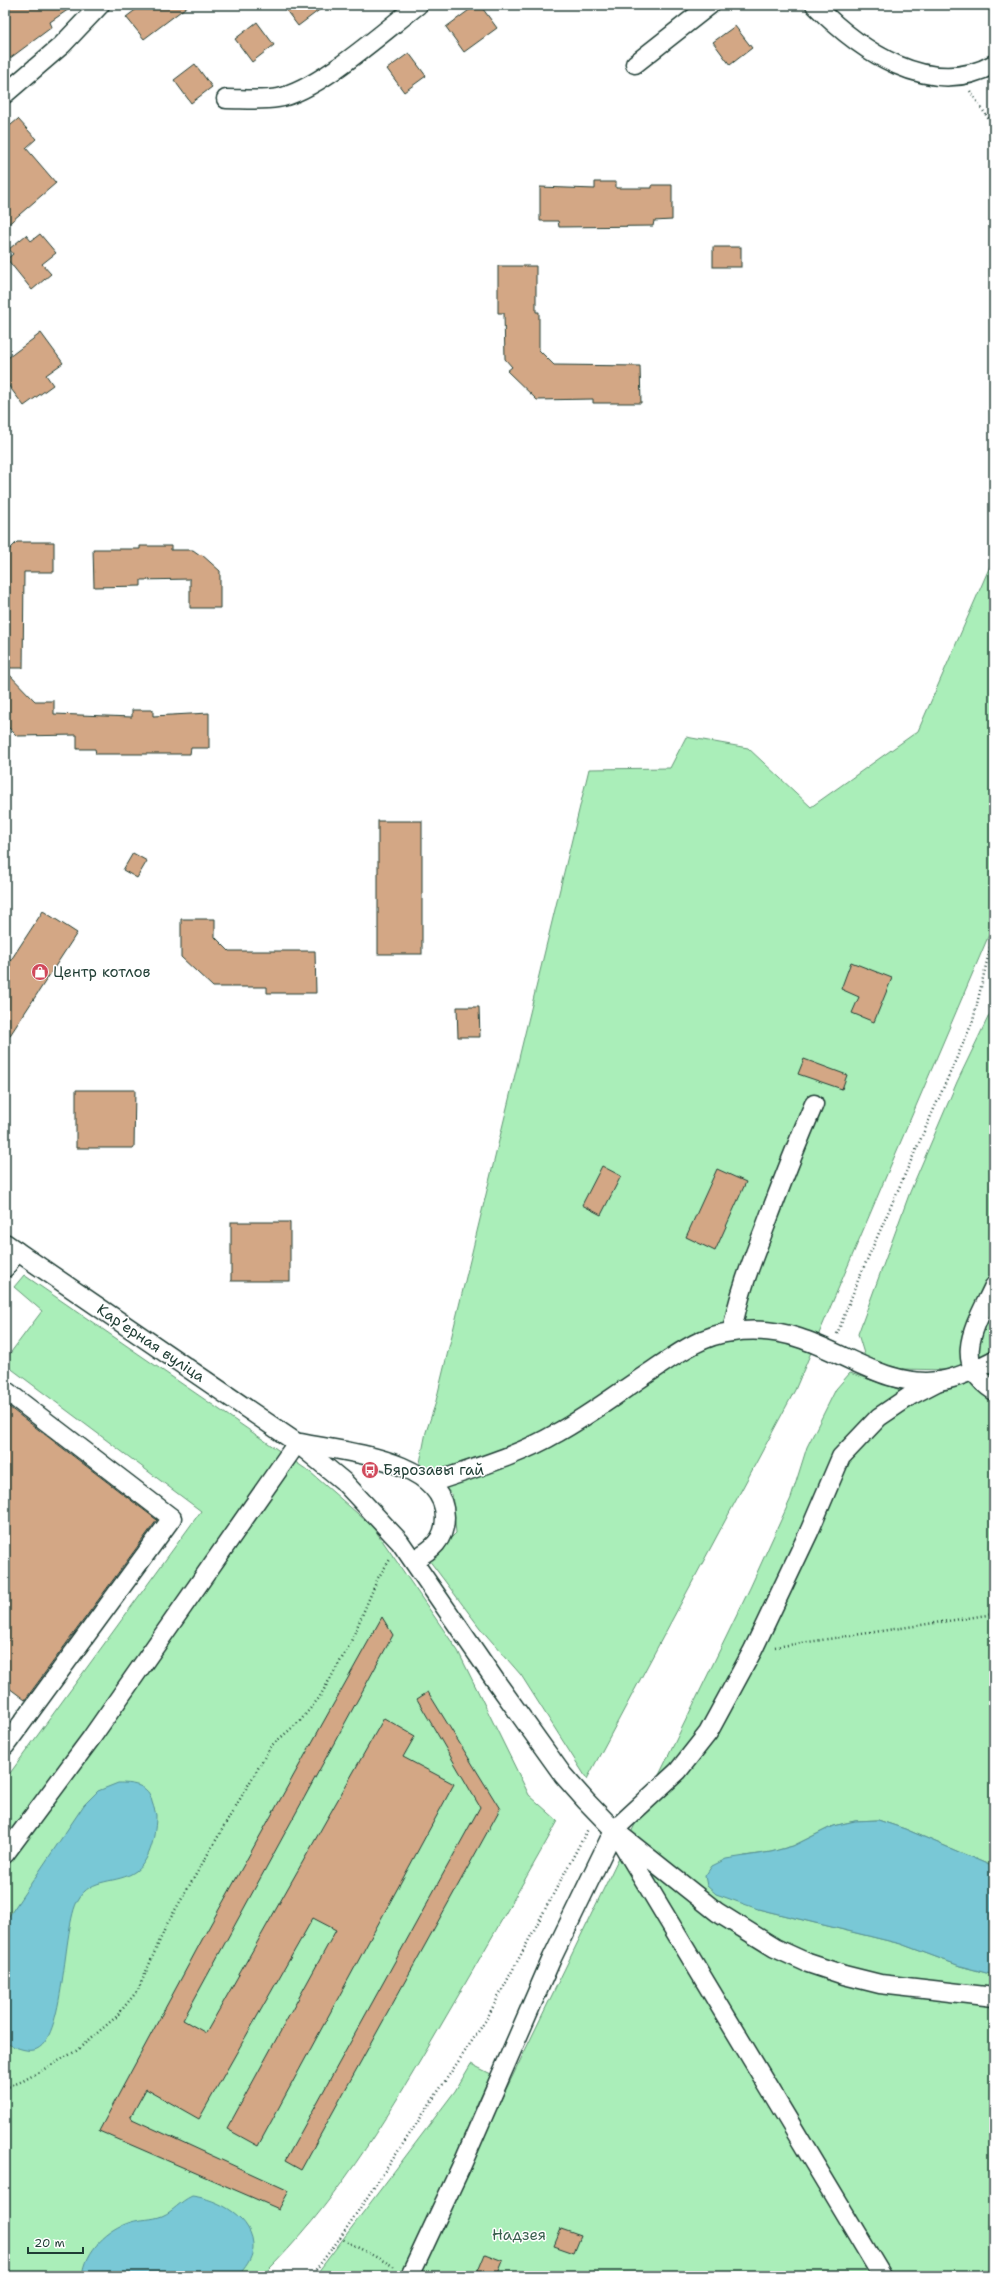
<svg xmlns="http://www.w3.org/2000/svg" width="999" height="2281" font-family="'Shantell Sans',sans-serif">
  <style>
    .green { fill: #aaeeb9; stroke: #649676 }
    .water { fill: #79c8d6; stroke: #559095 }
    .building { fill: #d3a785; stroke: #1f3d34 }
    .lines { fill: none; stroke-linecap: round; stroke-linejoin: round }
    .minor-casing { stroke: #1f3d34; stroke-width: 21 }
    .path { stroke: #1f3d34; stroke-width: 2.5; stroke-dasharray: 1 3; stroke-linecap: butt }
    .minor { stroke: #fff; stroke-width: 18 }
    .labels { text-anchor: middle; stroke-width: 3; stroke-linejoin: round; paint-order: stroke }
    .poi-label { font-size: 15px; fill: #1f3d34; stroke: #fff; text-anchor: start }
    .street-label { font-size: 15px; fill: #1f3d34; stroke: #fff }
    .park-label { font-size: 15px; fill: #3b604f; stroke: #fff }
  </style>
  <rect width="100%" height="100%" fill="#fff"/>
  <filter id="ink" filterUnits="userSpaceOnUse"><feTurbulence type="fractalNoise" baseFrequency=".025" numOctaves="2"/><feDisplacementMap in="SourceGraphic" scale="8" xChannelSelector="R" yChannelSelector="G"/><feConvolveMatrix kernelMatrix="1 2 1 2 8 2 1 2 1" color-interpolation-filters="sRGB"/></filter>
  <g filter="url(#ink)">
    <g class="green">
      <polygon points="994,557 994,923 795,1390 587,1779 521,1675 480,1628 429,1560 456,1533 452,1494 419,1468 426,1432 435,1405 589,769 670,768 686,737 748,748 811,807 918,731"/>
      <polygon points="994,1005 994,1867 905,1829 878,1820 855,1821 833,1826 793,1846 771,1852 744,1856 758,1909 901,1944 960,1966 994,1975 994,2276 315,2276 455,2091 471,2064 491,2074 468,2123 481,2141 750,1588 791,1498 807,1447 836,1389 850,1373 898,1389 965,1383 950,1370 901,1369 865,1357 858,1334 910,1192 957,1082"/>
      <path d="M24,1275L310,1472L373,1527L458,1651L529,1795L558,1821C517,1894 475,1967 433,2039C383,2124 333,2207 262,2276H5V1780L201,1511L5,1364V1360L42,1311L14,1287Z"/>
    </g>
    <g class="water">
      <path d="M118,1783C130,1783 147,1784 151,1798C152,1803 155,1810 156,1815C156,1832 151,1860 136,1871C117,1885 91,1876 78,1900C62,1926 66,2043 34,2050C25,2052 13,2046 5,2043V1922L84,1805L98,1791Z"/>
      <polygon points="878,1820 905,1829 994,1867 994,1975 960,1966 901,1944 758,1909 716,1894 707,1886 705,1876 712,1866 726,1859 771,1852 793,1846 833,1826 855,1821"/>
      <path d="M192,2196C218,2199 255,2218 253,2249C252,2259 245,2268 238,2276H83C85,2251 108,2229 131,2222C141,2219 152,2220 162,2216C174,2211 179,2202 192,2196Z"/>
    </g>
    <g class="building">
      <polygon points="5,5 75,5 50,22 52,27 5,62"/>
      <polygon points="142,5 189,5 144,39 126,17"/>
      <polygon points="282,5 326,5 298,26"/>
      <polygon points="476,5 480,5 497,28 464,52 446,27"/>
      <polygon points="257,22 274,45 252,62 235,39"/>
      <polygon points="735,26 752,48 730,65 713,42"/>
      <polygon points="409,53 426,76 404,92 387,69"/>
      <polygon points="195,64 212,87 191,103 174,80"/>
      <polygon points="18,119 36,139 26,148 56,183 5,227 5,130"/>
      <polygon points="595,182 616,182 616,188 652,188 652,185 672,185 672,220 654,221 653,226 559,227 558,221 540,221 540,187 595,189"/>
      <polygon points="40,234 56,253 42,264 51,274 32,290 7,259 13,254 9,249 26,235 31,241"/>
      <rect x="713" y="247" width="28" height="20"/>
      <polygon points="498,266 536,266 536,312 539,312 539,350 554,365 640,366 641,403 593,403 593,399 537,400 507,371 512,367 505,359 504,313 498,313"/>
      <polygon points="41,333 63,363 46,375 53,385 24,406 5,381 5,360"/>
      <polygon points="17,542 54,542 54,572 24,572 23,668 5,668 5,554"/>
      <polygon points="140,546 171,546 171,550 193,550 200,555 201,554 220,571 220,608 190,608 190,579 141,580 141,586 94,587 93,549 140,549"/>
      <polygon points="5,670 35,701 54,701 54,714 132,717 132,710 153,710 153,716 209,713 209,748 191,748 190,754 96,754 95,749 77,749 77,735 17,736 5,724"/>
      <rect x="378" y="821" width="44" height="133"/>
      <polygon points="133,853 147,861 137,878 123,870"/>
      <polygon points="43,911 77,933 5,1043 5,969"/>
      <polygon points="181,919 215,919 215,937 229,951 315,951 316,993 267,993 267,987 213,987 181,957"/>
      <polygon points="851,962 892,978 874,1022 852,1013 859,997 841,989"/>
      <polygon points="457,1007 479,1007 480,1037 458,1037"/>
      <polygon points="804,1059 847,1075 842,1089 798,1074"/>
      <polygon points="76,1090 135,1090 134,1148 76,1148"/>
      <polygon points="602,1166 621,1176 601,1215 582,1205"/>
      <polygon points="717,1169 746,1182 715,1251 686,1237"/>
      <rect x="231" y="1222" width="59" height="59"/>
      <polygon points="5,1404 157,1520 25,1700 5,1685"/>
      <polygon points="382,1617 393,1635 183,2020 206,2033 384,1718 415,1736 403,1757 454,1784 258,2146 227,2129 336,1930 313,1918 199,2119 146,2089 130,2118 289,2191 279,2209 99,2131 203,1938"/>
      <polygon points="428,1692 500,1809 301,2170 285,2161 480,1807 417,1699"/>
      <polygon points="561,2229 581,2236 574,2253 554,2246"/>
      <polygon points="485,2254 503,2261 497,2276 476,2276"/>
    </g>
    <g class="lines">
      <g class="minor-casing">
        <g id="minor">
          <path d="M815,5C859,50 930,100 994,64"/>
          <polyline points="635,64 710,5"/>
          <polyline points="5,94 62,45 100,5"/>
          <path d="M226,99C243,99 261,101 278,98C318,91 384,31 418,5"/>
          <polyline points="5,1243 297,1443 343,1481 400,1542 495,1680 563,1775 586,1801 614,1830 717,1912 775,1948 808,1963 844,1975 880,1984 994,1997"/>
          <polyline points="5,1268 17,1251"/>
          <path d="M994,1286C977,1323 949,1362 994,1391"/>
          <path d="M732,1332C738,1296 751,1263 764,1230C780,1187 796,1146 814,1104"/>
          <polyline points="5,1390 172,1518 5,1746"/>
          <path d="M301,1443C343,1452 444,1459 445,1517C445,1540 432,1550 413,1560"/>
          <path d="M431,1483C474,1468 518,1456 557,1433C590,1415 621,1391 653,1370C677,1354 702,1335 732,1332C754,1329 778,1331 799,1338C846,1353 888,1388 939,1381C959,1378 976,1369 994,1360"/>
          <polyline points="620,1840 882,2276"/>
          <polyline points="5,1854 92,1737 297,1443"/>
          <polyline points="410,2276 461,2167 552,1958 614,1830 678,1771 708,1733 753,1650 809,1532 841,1457 879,1417 910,1396 939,1381"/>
        </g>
      </g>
      <g class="path">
        <polyline points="970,91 994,127"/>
        <polyline points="837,1334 859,1278 973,1021 994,931"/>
        <polyline points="775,1647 994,1614"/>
        <polyline points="5,2088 23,2081 76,2051 116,2017 138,1990 167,1924 271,1746 300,1721 319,1698 349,1646 378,1578 391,1558"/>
        <polyline points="340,2238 395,2267"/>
        <polyline points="311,2276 340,2238 486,2020 588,1829"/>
      </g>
      <use href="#minor" class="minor"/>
    </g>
  </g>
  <defs>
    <g id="shop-disc" transform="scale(0.9)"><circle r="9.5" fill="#d1495b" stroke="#fff"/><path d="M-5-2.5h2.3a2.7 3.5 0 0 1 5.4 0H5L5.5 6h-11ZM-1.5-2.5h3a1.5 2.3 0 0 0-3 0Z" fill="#fff"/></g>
    <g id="bus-disc" transform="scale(0.9)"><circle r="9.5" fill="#d1495b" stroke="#fff"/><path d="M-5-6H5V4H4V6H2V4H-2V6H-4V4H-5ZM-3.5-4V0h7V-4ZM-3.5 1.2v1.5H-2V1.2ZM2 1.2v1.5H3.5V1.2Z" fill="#fff"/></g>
  </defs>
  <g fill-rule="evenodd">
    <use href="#shop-disc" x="40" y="972"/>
    <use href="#bus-disc" x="370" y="1470"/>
  </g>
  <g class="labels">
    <g class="poi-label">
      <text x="53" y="977">Центр котлов</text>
      <text x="383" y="1475">Бярозавы гай</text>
    </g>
    <g class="street-label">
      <text transform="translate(151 1343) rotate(34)" y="5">Карʼерная вуліца</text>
    </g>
    <g class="park-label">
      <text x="519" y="2240">Надзея</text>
    </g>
  </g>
  <rect width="999" height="2281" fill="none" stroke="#fff" stroke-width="20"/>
  <rect x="10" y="10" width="979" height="2261" fill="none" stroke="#1f3d34" stroke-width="1.5" filter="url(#ink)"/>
  <path d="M28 2247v6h55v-6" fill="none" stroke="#1f3d34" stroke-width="2"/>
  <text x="34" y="2247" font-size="12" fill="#1f3d34" stroke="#ffffff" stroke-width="3" paint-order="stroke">20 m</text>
</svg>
